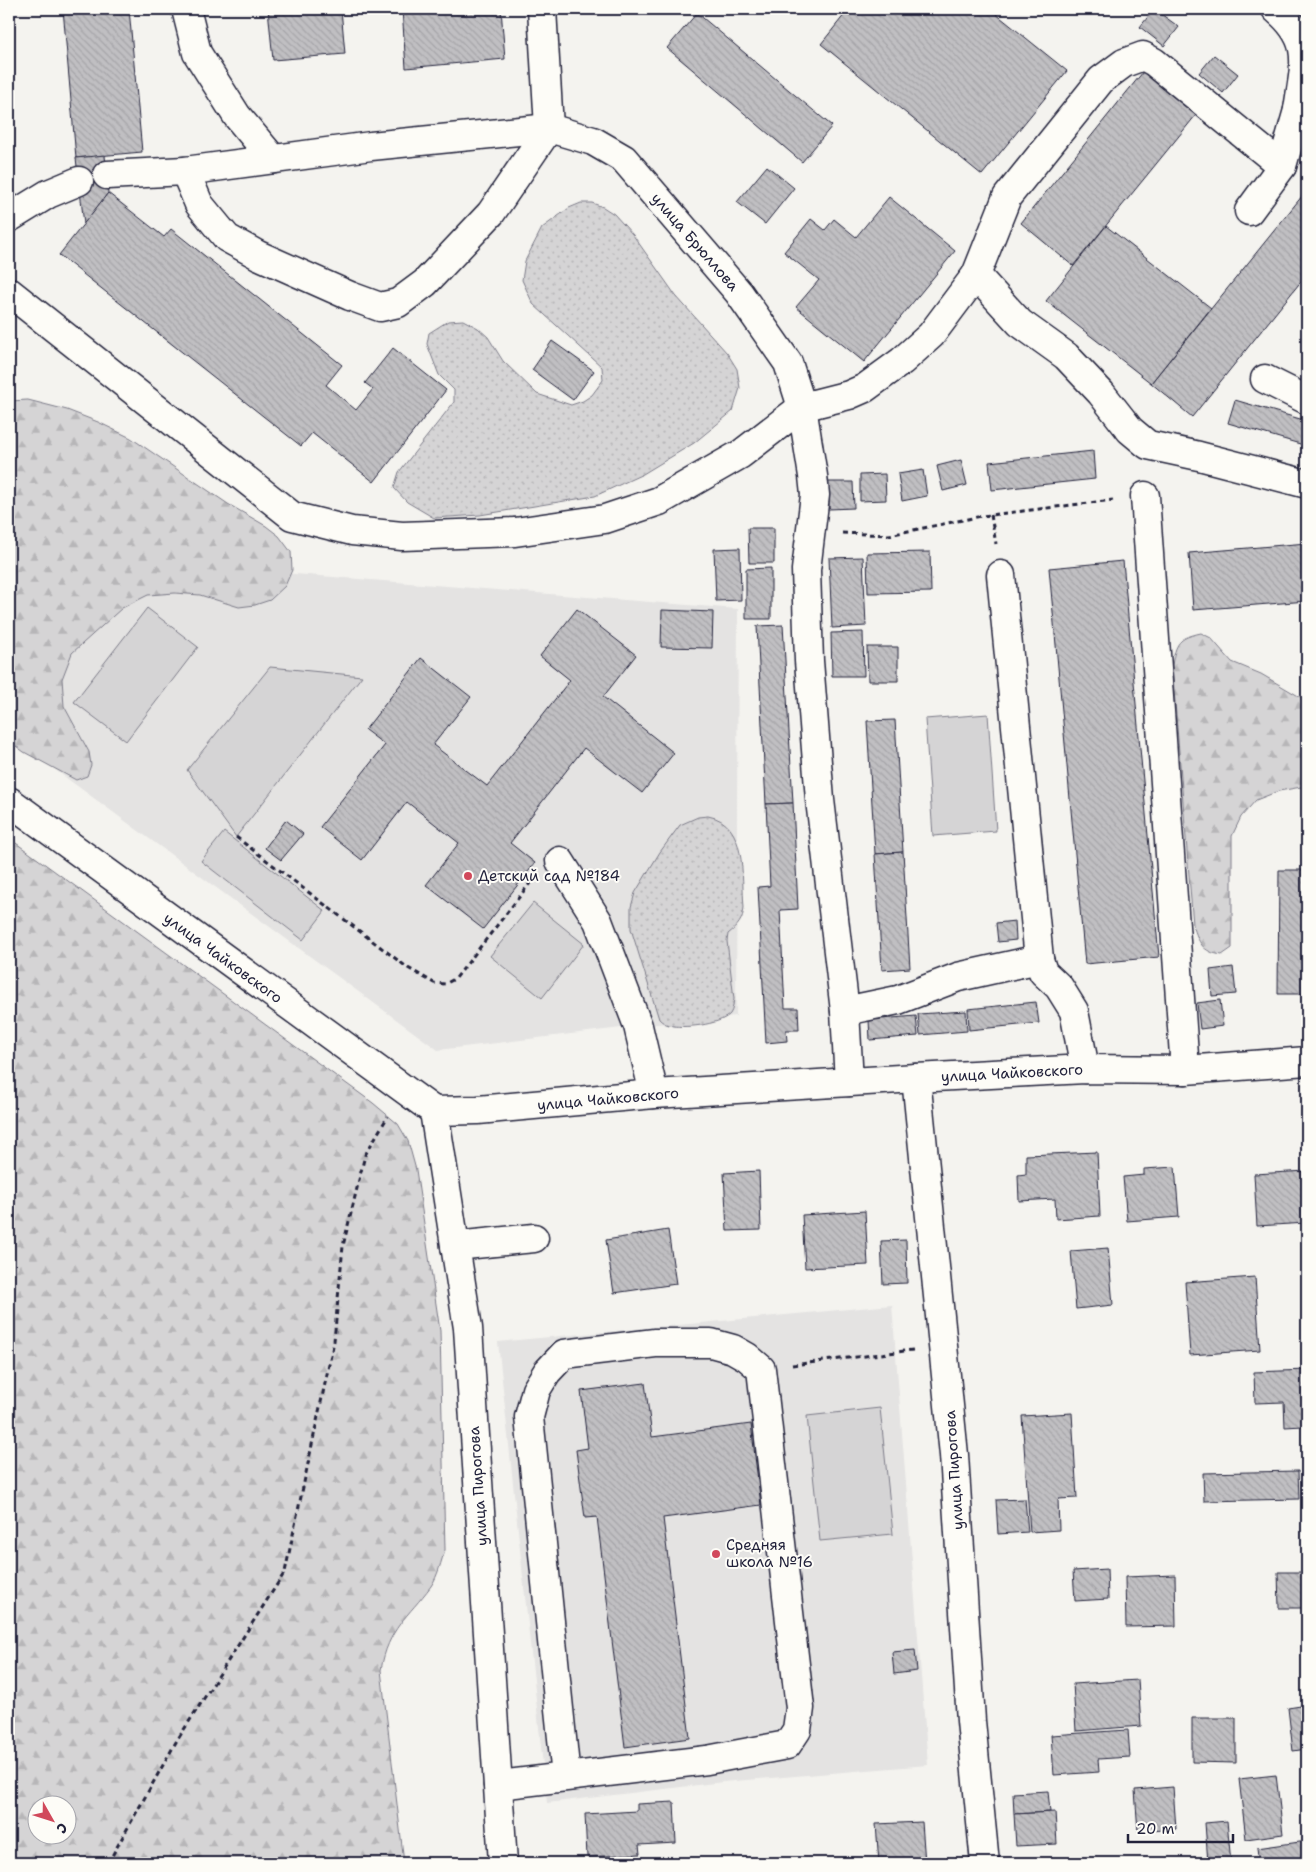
<svg xmlns="http://www.w3.org/2000/svg" width="1316" height="1872" font-family="'Shantell Sans',sans-serif">
  <style>
    .built { fill: #e4e3e2 }
    .grass { fill: url(#grass-dots); stroke: #7c7b88 }
    .forest { fill: url(#forest-firs); stroke: #7c7b88; fill-rule: evenodd }
    .green { fill: #d5d4d5; stroke: #7c7b88 }
    .building { fill: url(#building-back-hatch); stroke: #22223b }
    .lines { fill: none; stroke-linecap: round; stroke-linejoin: round }
    .minor-casing { stroke: #22223b; stroke-width: 31 }
    .path { stroke: #22223b; stroke-width: 3; stroke-dasharray: 5 4; stroke-linecap: butt }
    .minor { stroke: #fdfcf7; stroke-width: 28 }
    .poi-dot { fill: #d1495b; stroke: #fdfcf7; stroke-width: 2 }
    .labels { text-anchor: middle; stroke-width: 4; stroke-linejoin: round; paint-order: stroke }
    .street-label { font-size: 15px; fill: #22223b; stroke: #fdfcf7 }
    .poi-label { font-size: 15px; fill: #22223b; stroke: #fdfcf7; text-anchor: start }
  </style>
  <defs>
    <pattern id="grass-dots" width="8" height="8" patternUnits="userSpaceOnUse" patternTransform="scale(1.25)"><rect width="8" height="8" fill="#d5d4d5"/><path d="M2 2h.1M6 6h.1" fill="none" stroke="#b7b6b8" stroke-width="1.8" stroke-linecap="round"/></pattern>
    <pattern id="forest-firs" width="22" height="20" patternUnits="userSpaceOnUse" patternTransform="scale(1.25)"><rect width="22" height="20" fill="#d5d4d5"/><path d="M5 1l3.5 6h-7zM16 11l3.5 6h-7z" fill="#b7b6b8"/></pattern>
    <pattern id="building-back-hatch" width="6" height="6" patternUnits="userSpaceOnUse" patternTransform="scale(1.25)"><rect width="6" height="6" fill="#c0bfc2"/><path d="M-1 5l2 2M0 0l6 6M5-1l2 2" fill="none" stroke="#a5a4a8"/></pattern>
  </defs>
  <rect width="100%" height="100%" fill="#f4f3ef"/>
  <filter id="ink" filterUnits="userSpaceOnUse"><feTurbulence type="fractalNoise" baseFrequency=".02" numOctaves="2"/><feDisplacementMap in="SourceGraphic" scale="10" xChannelSelector="R" yChannelSelector="G"/><feConvolveMatrix kernelMatrix="1 2 1 2 8 2 1 2 1" color-interpolation-filters="sRGB"/></filter>
  <g filter="url(#ink)">
    <g class="built">
      <polygon points="44,554 738,609 736,1016 638,1026 438,1050 9,736"/>
      <polygon points="892,1305 928,1765 723,1782 547,1803 498,1342"/>
    </g>
    <g class="grass">
      <polygon points="581,203 592,203 603,207 614,214 633,235 676,296 727,353 737,369 740,388 733,411 694,443 643,474 595,496 480,515 434,518 407,502 394,488 399,472 454,402 454,390 439,375 427,344 429,333 448,321 463,320 478,328 488,337 503,361 537,394 571,405 583,401 592,395 603,380 602,367 533,304 522,280 525,261 542,228 569,208"/>
      <path d="M708,816C748,823 741,876 744,907C743,920 738,926 728,934L727,941L734,999C733,1004 733,1010 730,1014C720,1025 682,1029 669,1025C665,1024 662,1022 659,1019L631,929V907L635,893L660,852L680,825L698,817Z"/>
    </g>
    <g class="forest">
      <polygon points="28,400 67,410 98,422 131,438 228,504 266,526 279,536 291,552 292,570 285,586 270,600 255,605 239,607 200,595 175,593 148,595 122,608 72,653 62,679 64,706 89,752 91,765 87,776 76,780 24,752 9,741 9,401"/>
      <path d="M1201,633L1211,638L1232,662L1261,674L1307,701V786L1279,791L1256,800L1241,817L1232,836V948L1222,955C1202,952 1199,943 1193,925L1172,665C1176,643 1178,638 1201,633Z"/>
      <path d="M9,838L373,1103L398,1124L408,1141L416,1170L440,1331L445,1550C441,1561 438,1576 431,1586C408,1617 388,1628 381,1670L404,1863H9ZM38,1804H68V1834H38Z"/>
    </g>
    <g class="green">
      <polygon points="147,608 198,647 126,741 74,702"/>
      <polygon points="270,667 362,676 236,837 187,770"/>
      <polygon points="988,714 996,831 933,836 925,719"/>
      <polygon points="224,832 325,911 303,940 201,861"/>
      <polygon points="533,903 584,944 542,998 490,956"/>
      <polygon points="880,1408 893,1534 820,1541 807,1416"/>
    </g>
    <g class="building">
      <polygon points="63,9 129,9 142,152 76,158"/>
      <polygon points="268,9 341,9 345,54 273,60"/>
      <polygon points="402,9 501,9 505,59 406,68"/>
      <polygon points="849,9 990,9 1067,71 982,175 821,44"/>
      <polygon points="1154,9 1179,27 1164,46 1140,27"/>
      <polygon points="697,13 832,126 802,162 667,48"/>
      <polygon points="1214,55 1238,74 1223,93 1199,73"/>
      <polygon points="1143,72 1196,115 1073,266 1021,223"/>
      <polygon points="105,155 108,193 84,224 76,158"/>
      <polygon points="767,166 794,188 765,224 737,202"/>
      <polygon points="1307,190 1307,274 1192,417 1151,383"/>
      <polygon points="108,193 164,237 171,229 342,365 326,385 356,410 373,389 365,383 393,348 446,390 374,482 312,433 301,446 59,255"/>
      <polygon points="889,197 955,251 864,362 796,307 819,280 784,252 811,219 825,230 834,219 856,237"/>
      <polygon points="1106,226 1211,308 1151,383 1046,301"/>
      <polygon points="552,341 594,371 573,400 532,370"/>
      <polygon points="1235,400 1307,421 1307,446 1228,423"/>
      <polygon points="1093,451 1095,479 992,490 989,462"/>
      <polygon points="961,460 967,485 943,491 937,466"/>
      <polygon points="923,470 927,496 902,501 898,474"/>
      <polygon points="885,474 886,500 860,501 860,475"/>
      <polygon points="828,482 853,482 854,508 829,509"/>
      <polygon points="748,528 774,528 774,563 749,563"/>
      <polygon points="1307,543 1307,601 1193,610 1189,553"/>
      <polygon points="740,548 741,600 716,601 714,549"/>
      <polygon points="930,552 931,592 868,593 867,553"/>
      <polygon points="863,557 866,626 832,628 829,558"/>
      <polygon points="1123,561 1159,957 1085,964 1049,568"/>
      <polygon points="771,568 771,619 746,619 746,569"/>
      <polygon points="577,609 636,655 603,697 674,753 642,793 584,748 510,843 535,863 483,929 426,885 459,843 407,802 362,860 320,827 385,745 365,730 421,658 471,697 433,745 487,786 570,680 540,656"/>
      <polygon points="662,610 713,612 712,648 661,647"/>
      <polygon points="783,625 793,803 766,804 757,626"/>
      <polygon points="863,632 864,676 832,676 831,633"/>
      <polygon points="867,647 898,647 898,681 868,681"/>
      <polygon points="895,720 903,852 875,854 867,721"/>
      <polygon points="793,803 798,909 780,910 785,1008 798,1008 799,1030 786,1030 787,1041 766,1043 758,887 770,886 766,804"/>
      <polygon points="286,820 303,834 281,860 265,848"/>
      <polygon points="903,852 910,968 882,970 875,854"/>
      <polygon points="1279,870 1307,870 1307,994 1278,994"/>
      <polygon points="1015,921 1016,940 998,942 996,923"/>
      <polygon points="1233,967 1236,994 1212,996 1210,970"/>
      <polygon points="1220,1000 1223,1026 1200,1029 1197,1003"/>
      <polygon points="1036,1002 1039,1023 969,1030 968,1009"/>
      <polygon points="966,1011 967,1031 920,1035 918,1014"/>
      <polygon points="916,1016 918,1036 870,1040 869,1020"/>
      <polygon points="1097,1152 1100,1216 1056,1219 1055,1199 1019,1201 1018,1175 1026,1174 1026,1155"/>
      <polygon points="1175,1167 1179,1217 1127,1221 1123,1177 1144,1175 1144,1169"/>
      <polygon points="759,1171 761,1230 727,1231 724,1173"/>
      <polygon points="1307,1171 1307,1223 1257,1226 1254,1174"/>
      <polygon points="865,1211 868,1265 805,1268 802,1215"/>
      <polygon points="668,1230 676,1284 614,1293 606,1240"/>
      <polygon points="906,1240 907,1283 883,1284 881,1241"/>
      <polygon points="1108,1248 1113,1305 1076,1309 1071,1251"/>
      <polygon points="1255,1277 1260,1350 1190,1355 1185,1282"/>
      <polygon points="1307,1370 1307,1482 1305,1482 1303,1426 1285,1427 1284,1402 1255,1403 1254,1372"/>
      <polygon points="645,1383 652,1437 751,1424 761,1505 663,1518 690,1738 625,1747 597,1517 585,1518 576,1450 588,1448 581,1391"/>
      <polygon points="1072,1413 1077,1498 1058,1499 1059,1530 1030,1532 1022,1416"/>
      <polygon points="1298,1471 1299,1499 1204,1501 1203,1473"/>
      <polygon points="1025,1499 1028,1532 998,1534 996,1500"/>
      <polygon points="1107,1569 1108,1599 1075,1601 1073,1571"/>
      <polygon points="1278,1572 1307,1572 1307,1608 1279,1608"/>
      <polygon points="1175,1575 1176,1626 1126,1627 1125,1577"/>
      <polygon points="915,1650 917,1671 894,1674 892,1652"/>
      <polygon points="1138,1680 1141,1726 1076,1731 1073,1684"/>
      <polygon points="1307,1705 1307,1749 1293,1751 1288,1708"/>
      <polygon points="1192,1718 1236,1718 1236,1763 1192,1762"/>
      <polygon points="1128,1730 1130,1757 1098,1759 1099,1772 1054,1775 1051,1735"/>
      <polygon points="1276,1775 1283,1834 1246,1839 1239,1779"/>
      <polygon points="1173,1787 1176,1829 1138,1832 1135,1790"/>
      <polygon points="1048,1791 1050,1812 1014,1814 1013,1793"/>
      <polygon points="674,1802 676,1843 639,1845 640,1854 587,1857 585,1814 637,1811 637,1804"/>
      <polygon points="1055,1812 1057,1844 1016,1846 1014,1814"/>
      <polygon points="1227,1821 1231,1863 1208,1863 1205,1823"/>
      <polygon points="922,1822 925,1863 879,1863 876,1824"/>
      <polygon points="1307,1841 1307,1863 1259,1863 1257,1848"/>
    </g>
    <g class="lines">
      <g class="minor-casing">
        <g id="minor">
          <polyline points="186,9 197,53 237,116 273,159"/>
          <polyline points="542,9 549,128"/>
          <path d="M1276,9C1315,42 1304,65 1298,110L1307,116"/>
          <polyline points="185,171 199,204 227,238 258,255 350,296 380,307 398,303 425,283 491,213 549,128"/>
          <polyline points="107,175 185,171 371,146 549,128 593,141 624,159 739,293 788,363 802,407 813,476 815,495 806,570 809,661 820,800 845,1011 849,1082"/>
          <polyline points="1249,211 1282,166 1298,110"/>
          <polyline points="9,218 48,194 79,181"/>
          <polyline points="976,275 1020,323 1066,356 1101,393 1130,430 1148,445 1199,456 1307,484"/>
          <polyline points="9,292 292,516 352,531 402,536 515,532 605,519 659,501 741,454 802,407 849,395 865,388 902,361 931,335 976,275 1007,197 1101,80 1124,63 1143,56 1154,62 1282,166"/>
          <polyline points="1265,379 1307,400"/>
          <polyline points="1145,496 1185,1070"/>
          <polyline points="1001,575 1039,959 1043,972 1059,987 1074,1011 1085,1069"/>
          <polyline points="9,801 434,1111 478,1110 654,1094 916,1078 1085,1069 1185,1070 1307,1061"/>
          <polyline points="560,861 598,921 638,1026 654,1094"/>
          <polyline points="845,1011 898,1000 958,977 1039,959"/>
          <polyline points="916,1078 954,1455 971,1721 985,1863"/>
          <polyline points="434,1111 468,1328 503,1863"/>
          <polyline points="455,1246 534,1238"/>
          <polyline points="498,1785 566,1777 529,1417 536,1390 547,1372 564,1354 655,1343 711,1343 733,1349 747,1357 761,1369 800,1708 797,1730 787,1745 707,1760 566,1777"/>
        </g>
      </g>
      <g class="path">
        <polyline points="991,515 996,544"/>
        <polyline points="842,533 889,535 982,516 1113,500"/>
        <polyline points="236,837 408,968 434,983 445,984 456,978 534,878"/>
        <polyline points="792,1365 913,1350"/>
        <polyline points="108,1863 176,1742 285,1572 334,1341 343,1246 365,1155 388,1116"/>
      </g>
      <use href="#minor" class="minor"/>
    </g>
  </g>
  <g class="poi-dot">
    <circle cx="468" cy="876" r="5"/>
    <circle cx="716" cy="1554" r="5"/>
  </g>
  <g class="labels">
    <g class="street-label">
      <text transform="translate(695 242) rotate(49)" y="5">улица Брюллова</text>
      <text transform="translate(223 958) rotate(36)" y="5">улица Чайковского</text>
      <text transform="translate(1012 1073) rotate(-3)" y="5">улица Чайковского</text>
      <text transform="translate(608 1099) rotate(-5)" y="5">улица Чайковского</text>
      <text transform="translate(954 1470) rotate(-94)" y="5">улица Пирогова</text>
      <text transform="translate(478 1486) rotate(-94)" y="5">улица Пирогова</text>
    </g>
    <g class="poi-label">
      <text x="478" y="881">Детский сад №184</text>
      <text x="726" y="1550">Средняя<tspan x="726" dy="17">школа №16</tspan></text>
    </g>
  </g>
  <rect width="1316" height="1872" fill="none" stroke="#fdfcf7" stroke-width="30"/>
  <rect x="15" y="15" width="1286" height="1842" fill="none" stroke="#22223b" stroke-width="2" filter="url(#ink)"/>
  <g transform="translate(52 1820) rotate(129)"><circle r="24" fill="#fdfcf7" stroke="#a5a5ac"/>
  <path d="M0-4L9 19L0 12L-9 19Z" fill="#d1495b"/>
  <text y="-8" font-size="14" font-weight="bold" text-anchor="middle" fill="#22223b">С</text>
  </g>
  <path d="M1128 1834v8h105v-8" fill="none" stroke="#22223b" stroke-width="2.5"/>
  <text x="1136" y="1834" font-size="15" fill="#22223b" stroke="#fdfcf7" stroke-width="4" paint-order="stroke">20 m</text>
</svg>
